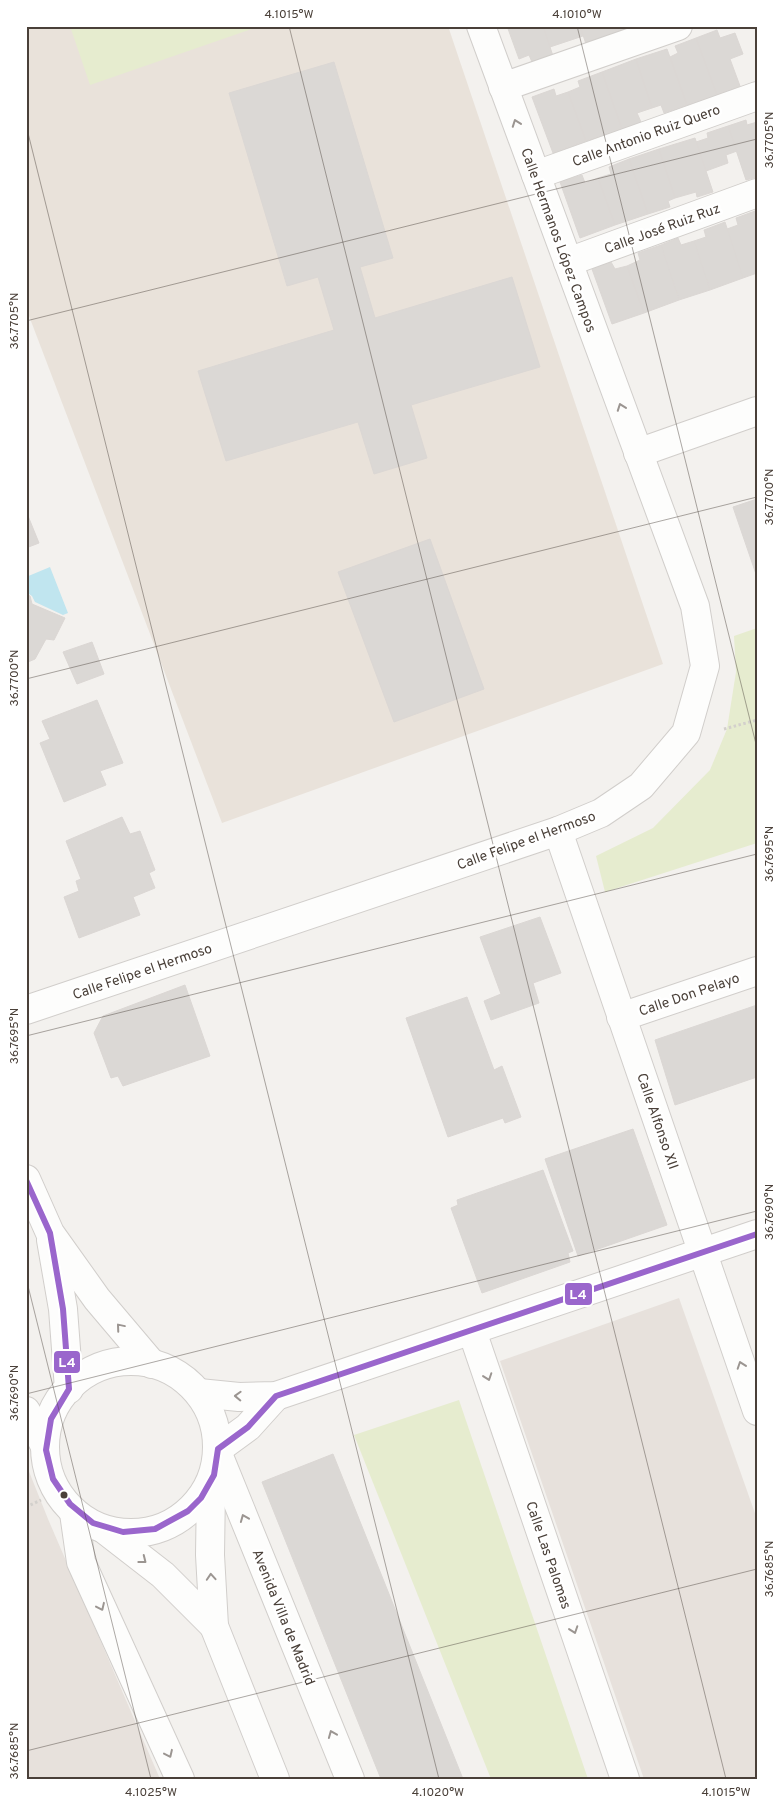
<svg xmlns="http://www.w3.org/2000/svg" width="783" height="1805" font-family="Overpass,sans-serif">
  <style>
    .residential { fill: #e7e1dc }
    .education { fill: #e9e2da }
    .green { fill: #e6eccf }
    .water { fill: #c0e5ef }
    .building { fill: #dbd8d5; stroke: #dbd7d4 }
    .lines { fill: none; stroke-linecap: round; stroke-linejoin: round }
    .minor-casing { stroke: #d1cecb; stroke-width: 30 }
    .tertiary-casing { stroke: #d1cecb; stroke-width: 30 }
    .path { stroke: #d3d0cc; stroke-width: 3; stroke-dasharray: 2.5 2.5; stroke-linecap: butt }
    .minor { stroke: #fdfdfc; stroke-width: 28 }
    .tertiary { stroke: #fdfdfc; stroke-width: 28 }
    .bus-1-casing { stroke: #fff; stroke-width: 10 }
    .bus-1 { stroke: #9a66cc; stroke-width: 6 }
    .oneway { stroke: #9b9591 }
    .ticks { fill: none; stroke: #4a4039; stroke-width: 1; stroke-opacity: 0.45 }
    .bus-dot { fill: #4a4039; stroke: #fff; stroke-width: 2 }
    .labels { text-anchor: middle; stroke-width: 5; stroke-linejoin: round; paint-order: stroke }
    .street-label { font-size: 14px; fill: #4a4039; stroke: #fff }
    .line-badge { stroke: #fff; stroke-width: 2 }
    .badge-label { font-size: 14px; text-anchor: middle; font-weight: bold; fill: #fff }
    .neatline { fill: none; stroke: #4a4039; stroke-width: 2 }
    .ticks-label { font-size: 12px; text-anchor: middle; fill: #4a4039 }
  </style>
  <rect width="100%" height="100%" fill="#f3f1ee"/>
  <g class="residential">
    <polygon points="679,1298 757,1519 757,1779 644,1779 500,1361"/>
    <polygon points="26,1464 48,1519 160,1779 26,1779"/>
  </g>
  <polygon class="education" points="26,26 448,26 663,664 222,823 26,308"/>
  <g class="green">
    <polygon points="70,26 260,26 90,85"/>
    <polygon points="757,628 757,843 605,892 596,856 653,828 710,770 727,729 736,672 734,636"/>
    <polygon points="459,1400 588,1779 491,1779 354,1435"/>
  </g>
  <polygon class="water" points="50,567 68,613 63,615 35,602 32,596 26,592 26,577"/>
  <g class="building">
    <polygon points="507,26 543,26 553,56 532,62 529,55 519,59"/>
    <polygon points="543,26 580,26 583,36 550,47"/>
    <polygon points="580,26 615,26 617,33 586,44"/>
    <polygon points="615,26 634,26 617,33"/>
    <polygon points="717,30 720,38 735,33 743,54 730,59 740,86 717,95 696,38"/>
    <polygon points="696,38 717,95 687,105 670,57 678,53 675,46"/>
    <polygon points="667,49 687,105 664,113 661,105 652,108 636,59"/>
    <polygon points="636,59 652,108 637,113 641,122 622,129 602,72"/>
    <polygon points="334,62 393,258 360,267 375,318 512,277 540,367 411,405 427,458 374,474 358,422 226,461 198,371 334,330 318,277 287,286 229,93"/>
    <polygon points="602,72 622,129 586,141 568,92 580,87 578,81"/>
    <polygon points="554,89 556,96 568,92 586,141 553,153 532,97"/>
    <polygon points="746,120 747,125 757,122 757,177 746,180 728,126"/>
    <polygon points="728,126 737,151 726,155 728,163 706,171 696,142 708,138 707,133"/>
    <polygon points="695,138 713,192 697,197 696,192 675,198 659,149"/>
    <polygon points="659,149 675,198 668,201 670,207 648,214 629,159"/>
    <polygon points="629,159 648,214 615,225 598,178 611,174 609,167"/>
    <polygon points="582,175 585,183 598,178 615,225 580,238 560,182"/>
    <polygon points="755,211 757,218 757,273 743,278 727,229 738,225 736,218"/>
    <polygon points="725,222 743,278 710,290 694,241 706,237 704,230"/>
    <polygon points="678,238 681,245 694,241 710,290 679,300 661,245"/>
    <polygon points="661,245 679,300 644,313 627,266 640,260 638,253"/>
    <polygon points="611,262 615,269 627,266 644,313 612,324 592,269"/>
    <polygon points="757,499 757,577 733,507"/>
    <polygon points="26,511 39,543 26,548"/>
    <polygon points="430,539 484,689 394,722 338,572"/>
    <polygon points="26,594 30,596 32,604 65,618 54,640 46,639 35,659 28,662"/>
    <polygon points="92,642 104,674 77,684 63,652"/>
    <polygon points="97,700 123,763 100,771 106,785 64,802 40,743 50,739 42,721"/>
    <polygon points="122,817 130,834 140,831 155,870 149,873 155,888 133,897 140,915 79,938 64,897 79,891 76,881 81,879 66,841"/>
    <polygon points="540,917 561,973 533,983 539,1003 491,1020 484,1001 501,994 480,937"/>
    <polygon points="185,985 210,1056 123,1086 118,1076 111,1078 94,1033 103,1016"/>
    <polygon points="467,997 494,1070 502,1066 521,1117 505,1123 503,1118 448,1137 406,1018"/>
    <polygon points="757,1005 757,1077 675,1105 655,1040"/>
    <polygon points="633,1129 667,1225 578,1256 545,1159"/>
    <polygon points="543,1170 573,1251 568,1253 570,1262 482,1293 451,1208 458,1205 457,1200"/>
    <polygon points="333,1454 463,1779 381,1779 262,1482"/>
  </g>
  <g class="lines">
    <g class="minor-casing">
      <g id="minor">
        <polyline points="503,87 678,26"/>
        <polyline points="536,175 757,96"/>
        <polyline points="568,262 757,193"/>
        <polyline points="638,453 757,411"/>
        <polyline points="558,831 757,1411"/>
        <polyline points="26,1010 558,831 601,813 641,786 686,733 705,666 695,606 481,26"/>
        <polyline points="621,1017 757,971"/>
        <polyline points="472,1331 625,1779"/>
        <polyline points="199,1393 239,1397 276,1396 757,1234"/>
        <polyline points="26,1411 45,1446"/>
        <polyline points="218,1449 248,1427 276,1396"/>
        <polyline points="218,1454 350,1779"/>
        <polyline points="74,1513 81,1562 180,1779"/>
      </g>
    </g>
    <g class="tertiary-casing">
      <g id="tertiary">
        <polyline points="26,1179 50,1233 97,1299 152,1364"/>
        <polyline points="51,1240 63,1309 69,1389"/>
        <circle cx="131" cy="1447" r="86"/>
        <polyline points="211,1488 210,1555 214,1626 275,1779"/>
        <polyline points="105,1530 163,1575 214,1626"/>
      </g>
    </g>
    <g class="path">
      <polyline points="724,729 757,720"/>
      <polyline points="26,1507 41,1500"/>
    </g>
    <use href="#minor" class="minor"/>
    <use href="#tertiary" class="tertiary"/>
    <g class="bus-1-casing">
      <polyline id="bus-1" points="26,1180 50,1233 63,1309 69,1389 51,1419 46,1450 53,1479 70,1504 93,1523 123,1532 155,1529 188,1511 201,1498 214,1475 218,1449 248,1427 276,1396 757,1234"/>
    </g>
    <use href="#bus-1" class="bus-1"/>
  </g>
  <defs><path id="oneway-chevron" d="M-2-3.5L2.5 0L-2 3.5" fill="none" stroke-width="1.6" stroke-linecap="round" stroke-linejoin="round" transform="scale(1.25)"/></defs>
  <g class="oneway">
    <use href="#oneway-chevron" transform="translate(516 123) rotate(-110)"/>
    <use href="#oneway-chevron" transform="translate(621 407) rotate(-110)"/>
    <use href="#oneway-chevron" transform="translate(120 1327) rotate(-130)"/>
    <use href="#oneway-chevron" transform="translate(741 1365) rotate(-109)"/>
    <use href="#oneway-chevron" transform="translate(488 1377) rotate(71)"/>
    <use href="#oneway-chevron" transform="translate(238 1396) rotate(-178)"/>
    <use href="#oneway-chevron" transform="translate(244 1518) rotate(-112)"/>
    <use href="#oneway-chevron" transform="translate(143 1560) rotate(38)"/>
    <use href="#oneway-chevron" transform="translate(211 1577) rotate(-94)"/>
    <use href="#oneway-chevron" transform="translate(101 1607) rotate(65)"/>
    <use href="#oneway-chevron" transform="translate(574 1630) rotate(71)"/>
    <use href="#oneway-chevron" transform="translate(332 1734) rotate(-112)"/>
    <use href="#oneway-chevron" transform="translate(169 1754) rotate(65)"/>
  </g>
  <path class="ticks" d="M289,26L726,1779M577,26L757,748M26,125L439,1779M26,321L757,139M26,679L757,497M26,1036L757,854M26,1278L151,1779M26,1394L757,1211M26,1751L757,1569"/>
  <circle class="bus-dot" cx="64" cy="1495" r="4.5"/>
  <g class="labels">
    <g class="street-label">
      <text transform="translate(646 135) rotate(-20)" y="5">Calle Antonio Ruiz Quero</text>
      <text transform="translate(662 228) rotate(-20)" y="5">Calle José Ruiz Ruz</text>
      <text transform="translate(559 240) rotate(70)" y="5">Calle Hermanos López Campos</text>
      <text transform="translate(526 840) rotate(-20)" y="5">Calle Felipe el Hermoso</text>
      <text transform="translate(142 971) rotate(-19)" y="5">Calle Felipe el Hermoso</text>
      <text transform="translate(689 994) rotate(-19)" y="5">Calle Don Pelayo</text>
      <text transform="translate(658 1121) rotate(71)" y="5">Calle Alfonso XII</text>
      <text transform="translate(549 1555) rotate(71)" y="5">Calle Las Palomas</text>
      <text transform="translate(284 1617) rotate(68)" y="5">Avenida Villa de Madrid</text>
    </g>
  </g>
  <g class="line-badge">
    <rect x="564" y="1282" width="29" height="24" rx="5" fill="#9a66cc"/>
    <rect x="53" y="1350" width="28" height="24" rx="5" fill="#9a66cc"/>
  </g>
  <g class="badge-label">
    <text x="578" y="1299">L4</text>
    <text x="67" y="1367">L4</text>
  </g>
  <rect width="783" height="1805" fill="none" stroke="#ffffff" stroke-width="55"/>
  <rect x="28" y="28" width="728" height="1750" class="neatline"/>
  <g class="ticks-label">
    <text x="289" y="18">4.1015°W</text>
    <text x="577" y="18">4.1010°W</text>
    <text transform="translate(769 140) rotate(-90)" y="4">36.7705°N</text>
    <text transform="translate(14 321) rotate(-90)" y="4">36.7705°N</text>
    <text transform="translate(769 497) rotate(-90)" y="4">36.7700°N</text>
    <text transform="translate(14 678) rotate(-90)" y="4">36.7700°N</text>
    <text transform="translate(769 854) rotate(-90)" y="4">36.7695°N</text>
    <text transform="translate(14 1036) rotate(-90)" y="4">36.7695°N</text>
    <text transform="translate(769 1212) rotate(-90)" y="4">36.7690°N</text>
    <text transform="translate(14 1393) rotate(-90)" y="4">36.7690°N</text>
    <text transform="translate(769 1569) rotate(-90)" y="4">36.7685°N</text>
    <text transform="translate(14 1751) rotate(-90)" y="4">36.7685°N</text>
    <text x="151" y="1796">4.1025°W</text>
    <text x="438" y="1796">4.1020°W</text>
    <text x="726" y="1796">4.1015°W</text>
  </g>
</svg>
